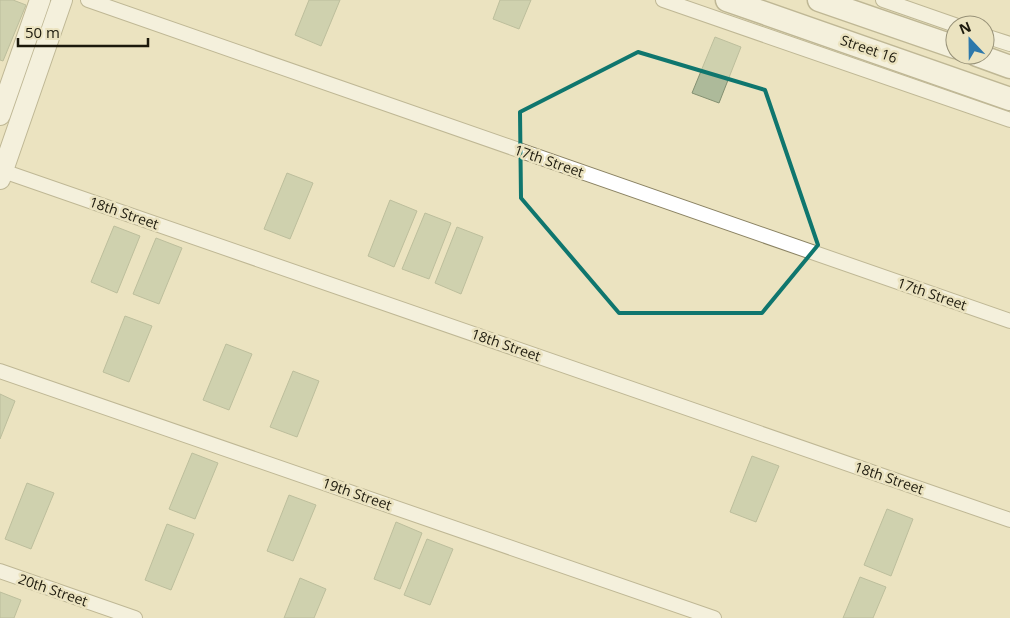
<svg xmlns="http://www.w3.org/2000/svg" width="1010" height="618" font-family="'Open Sans',sans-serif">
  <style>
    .building { fill: #adba9a; stroke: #849071 }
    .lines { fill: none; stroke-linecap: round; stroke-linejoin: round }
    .street-casing { stroke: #8a8262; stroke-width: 16 }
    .secondary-casing { stroke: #8a8262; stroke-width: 22 }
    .primary-casing { stroke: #8a8262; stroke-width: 25 }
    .street { stroke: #fff; stroke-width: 14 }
    .secondary { stroke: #fff; stroke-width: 20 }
    .primary { stroke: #fff; stroke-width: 22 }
    .marked { fill: none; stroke: #0f766e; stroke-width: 4; stroke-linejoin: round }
    .labels { text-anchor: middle; stroke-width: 5; stroke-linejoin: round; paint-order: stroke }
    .street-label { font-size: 14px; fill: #1c190c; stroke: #ebe3c0 }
  </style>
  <rect width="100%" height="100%" fill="#ebe3c0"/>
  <g class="building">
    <polygon points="0,0 13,0 26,5 3,61 0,60"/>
    <polygon points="309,0 340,0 321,46 295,35"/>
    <polygon points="500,0 531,0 519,29 493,19"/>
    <polygon points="715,37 741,47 719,103 692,93"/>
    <polygon points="287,173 313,183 290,239 264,229"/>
    <polygon points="390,200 417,211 394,267 368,256"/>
    <polygon points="425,213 451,223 429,279 402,269"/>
    <polygon points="114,226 140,236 117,293 91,282"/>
    <polygon points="457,227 483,237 461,294 435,283"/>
    <polygon points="156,238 182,248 159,304 133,294"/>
    <polygon points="125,316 152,326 129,382 103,372"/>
    <polygon points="226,344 252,354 229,410 203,400"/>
    <polygon points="293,371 319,381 297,437 270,427"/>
    <polygon points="0,394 15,401 0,439"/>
    <polygon points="192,453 218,463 195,519 169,509"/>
    <polygon points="752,456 779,466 756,522 730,512"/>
    <polygon points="27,483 54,493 31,549 5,539"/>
    <polygon points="289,495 316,505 293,561 267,551"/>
    <polygon points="887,509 913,519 891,576 864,565"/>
    <polygon points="396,522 422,533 400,589 374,579"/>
    <polygon points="167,524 194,534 171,590 145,580"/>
    <polygon points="427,539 453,549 430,605 404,595"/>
    <polygon points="860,577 886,587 873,618 843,618"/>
    <polygon points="300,578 326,589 314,618 284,618"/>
    <polygon points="0,592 21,600 14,618 0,618"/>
  </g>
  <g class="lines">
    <g class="street-casing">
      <g id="street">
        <polyline points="88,0 1010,321"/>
        <polyline points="663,0 1010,120"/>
        <polyline points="883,0 955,25"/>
        <polyline points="985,36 1010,44"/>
        <polyline points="3,171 1010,520"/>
        <polyline points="0,371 714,618"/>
        <polyline points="0,571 135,618"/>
      </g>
    </g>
    <g class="secondary-casing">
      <g id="secondary">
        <polyline points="0,115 40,0"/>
        <polyline points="0,179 62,0"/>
      </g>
    </g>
    <g class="primary-casing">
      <g id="primary">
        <polyline points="727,0 1010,99"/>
        <polyline points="819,0 955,47"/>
        <polyline points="977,55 1010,67"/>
      </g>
    </g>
    <use href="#street" class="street"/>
    <use href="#secondary" class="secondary"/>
    <use href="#primary" class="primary"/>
  </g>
  <path d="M0 0H1010V618H0ZM638,52L765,90L818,245L762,313H619L521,198L520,112Z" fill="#ebe3c0" fill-opacity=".55" fill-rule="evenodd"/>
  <path class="marked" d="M638,52L765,90L818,245L762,313H619L521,198L520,112Z"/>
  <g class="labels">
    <g class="street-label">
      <text transform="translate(869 49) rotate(19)" y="5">Street 16</text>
      <text transform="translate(549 161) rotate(19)" y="5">17th Street</text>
      <text transform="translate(124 213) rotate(19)" y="5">18th Street</text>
      <text transform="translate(932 294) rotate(19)" y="5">17th Street</text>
      <text transform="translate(506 345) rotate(19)" y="5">18th Street</text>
      <text transform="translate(889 478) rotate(19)" y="5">18th Street</text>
      <text transform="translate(357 494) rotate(19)" y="5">19th Street</text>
      <text transform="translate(53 590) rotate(19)" y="5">20th Street</text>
    </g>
  </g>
  <g transform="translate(970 40) rotate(338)"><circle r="24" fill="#ebe3c0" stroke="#989278"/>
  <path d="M0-4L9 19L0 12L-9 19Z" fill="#2d78ab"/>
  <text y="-8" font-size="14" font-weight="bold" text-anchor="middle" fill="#1c190c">N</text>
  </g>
  <path d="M18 38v8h130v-8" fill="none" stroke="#1c190c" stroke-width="2.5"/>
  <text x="25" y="38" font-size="15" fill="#1c190c" stroke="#ebe3c0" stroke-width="4" paint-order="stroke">50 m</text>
</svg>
